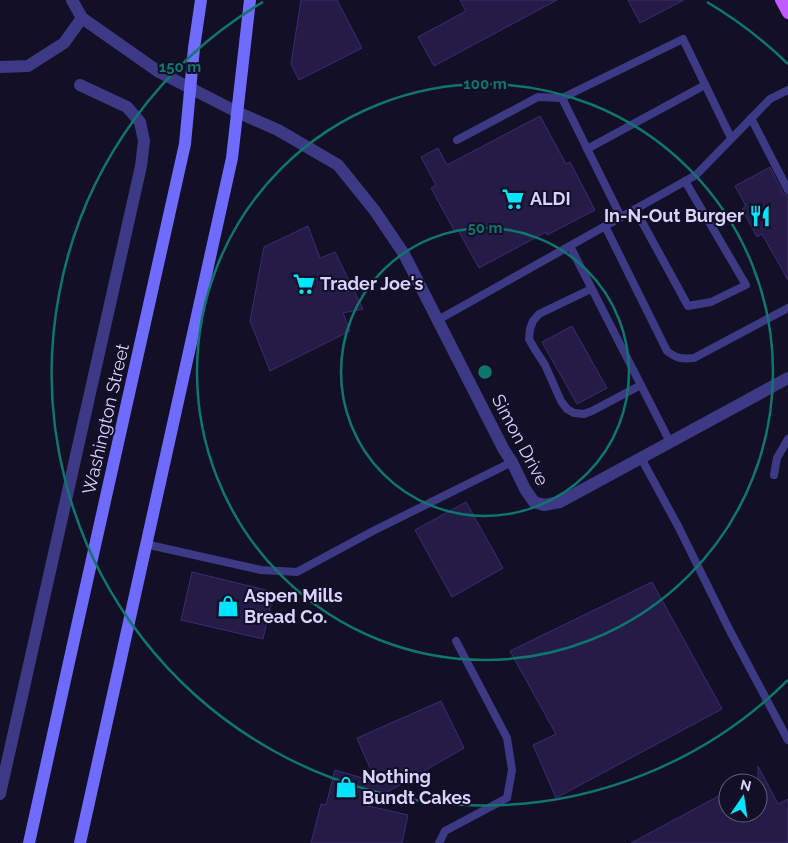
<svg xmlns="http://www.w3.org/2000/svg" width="788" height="843" font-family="Raleway,sans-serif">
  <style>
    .building { fill: #241b47; stroke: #3b2d73 }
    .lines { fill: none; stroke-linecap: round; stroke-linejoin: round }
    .lane { stroke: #3d3a85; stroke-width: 8 }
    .street { stroke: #3d3a85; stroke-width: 12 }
    .secondary { stroke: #6f6bff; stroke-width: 12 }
    .primary { stroke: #c25bff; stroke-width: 12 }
    .ring { fill: none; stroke: #0f766e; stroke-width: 2.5 }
    .labels { text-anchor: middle; stroke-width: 4; stroke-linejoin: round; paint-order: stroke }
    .poi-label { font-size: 18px; font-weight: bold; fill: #d9d4ff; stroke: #130f26; text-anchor: start }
    .street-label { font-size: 18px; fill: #d9d4ff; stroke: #130f26 }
    .centre { fill: #0f766e; stroke: #130f26; stroke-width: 2.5 }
    .ring-label { font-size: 15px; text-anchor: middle; font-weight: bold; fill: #0f766e; stroke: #130f26; stroke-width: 4; stroke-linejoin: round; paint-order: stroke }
  </style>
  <rect width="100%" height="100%" fill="#130f26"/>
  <g class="building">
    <polygon points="301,0 337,0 362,48 299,80 291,64"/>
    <polygon points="460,0 557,0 434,66 418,37 466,11"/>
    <polygon points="628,0 684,0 640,23"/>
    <polygon points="540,116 566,164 570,162 595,210 547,235 546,232 479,268 458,230 455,232 431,188 436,185 421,157 438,148 447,165"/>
    <polygon points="770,167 783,193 788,196 788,280 762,234 757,237 742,209 746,206 735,186"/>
    <polygon points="308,226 320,258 335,252 363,309 343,313 350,331 270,371 250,321 264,247"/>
    <polygon points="572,326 607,388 577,404 542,342"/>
    <polygon points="466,502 503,568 452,597 415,530"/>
    <polygon points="192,572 274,592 263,639 181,620"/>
    <polygon points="652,582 722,709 556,798 533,745 556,734 510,651"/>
    <polygon points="441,701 464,748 365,805 408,815 402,843 311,843 321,804 326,805 335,770 376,782 357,738"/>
    <polygon points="758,766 778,804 788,799 788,843 631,843 728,791 728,813 758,813"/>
  </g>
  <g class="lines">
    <g class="lane">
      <polyline points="751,118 788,190"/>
      <polyline points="457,140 538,97 562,98"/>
      <polyline points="587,149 705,85"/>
      <polyline points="635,209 688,306 711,302 746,285 685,181"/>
      <polyline points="621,217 562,98 683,39 731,138"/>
      <path d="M605,226L667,351C677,359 682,359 694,358L788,308"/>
      <polyline points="570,246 670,442"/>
      <polyline points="591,289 539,314 533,321 530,329 529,339 534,348 545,365 561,401 567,409 574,413 584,414 592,411 641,385"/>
      <polyline points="438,320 696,175 770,99 788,90"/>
      <polyline points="641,458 678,526 729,629 788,740"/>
      <polyline points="774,475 777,458 788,439"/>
      <polyline points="145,544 261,570 297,572 373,531 512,462"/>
      <polyline points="439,843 445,831 507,798 512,770 507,738 456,641"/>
    </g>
    <g class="street">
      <polyline points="72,0 82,18 159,72 237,112 278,130 338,165 375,211 404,254 504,450 512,462 525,489 534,502 544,505 560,502 788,378"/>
      <polyline points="0,67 28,66 64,43 82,18"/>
      <polyline points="0,794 141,166 144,141 140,122 127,107 80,85"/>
    </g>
    <g class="secondary">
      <polyline points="29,843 77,626 185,144 194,48 201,0"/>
      <polyline points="80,843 232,158 250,0"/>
    </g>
    <polyline class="primary" points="781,0 788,13"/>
  </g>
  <g class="ring">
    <circle cx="485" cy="372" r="144"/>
    <circle cx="485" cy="372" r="288"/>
    <path d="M788 680A432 432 0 1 1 263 2M707 2A432 432 0 0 1 788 64"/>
  </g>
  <defs>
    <g id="supermarket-bare" transform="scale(1.725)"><path d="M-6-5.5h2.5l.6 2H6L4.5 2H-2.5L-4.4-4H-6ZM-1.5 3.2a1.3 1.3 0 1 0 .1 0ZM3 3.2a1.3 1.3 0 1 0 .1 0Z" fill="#00e5ff" stroke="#130f26" stroke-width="2.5" paint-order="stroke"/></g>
    <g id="restaurant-bare" transform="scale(1.725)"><path d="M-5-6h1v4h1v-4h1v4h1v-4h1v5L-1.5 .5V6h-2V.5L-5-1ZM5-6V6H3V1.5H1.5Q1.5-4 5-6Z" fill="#00e5ff" stroke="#130f26" stroke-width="2.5" paint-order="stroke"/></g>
    <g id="shop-bare" transform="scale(1.725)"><path d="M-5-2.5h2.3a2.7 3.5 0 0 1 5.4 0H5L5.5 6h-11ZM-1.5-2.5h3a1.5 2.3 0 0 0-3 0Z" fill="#00e5ff" stroke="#130f26" stroke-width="2.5" paint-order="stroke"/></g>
  </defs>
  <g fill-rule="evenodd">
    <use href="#supermarket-bare" x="513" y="199"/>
    <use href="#restaurant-bare" x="760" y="216"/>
    <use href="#supermarket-bare" x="304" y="284"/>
    <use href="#shop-bare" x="228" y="606"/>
    <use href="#shop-bare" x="346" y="787"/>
  </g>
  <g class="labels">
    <g class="poi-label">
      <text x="530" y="205">ALDI</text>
      <text x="744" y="222" text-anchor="end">In-N-Out Burger</text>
      <text x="320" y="290">Trader Joe's</text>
      <text x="244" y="602">Aspen Mills<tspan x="244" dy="21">Bread Co.</tspan></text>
      <text x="362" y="783">Nothing<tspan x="362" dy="21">Bundt Cakes</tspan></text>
    </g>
    <g class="street-label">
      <text transform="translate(106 419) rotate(-77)" y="6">Washington Street</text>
      <text transform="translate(520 440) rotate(62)" y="6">Simon Drive</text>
    </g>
  </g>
  <circle cx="485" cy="372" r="8" class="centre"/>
  <g class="ring-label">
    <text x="180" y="72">150 m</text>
    <text x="485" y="89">100 m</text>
    <text x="485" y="233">50 m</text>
  </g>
  <g transform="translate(743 798) rotate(13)"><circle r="24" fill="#130f26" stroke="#625e7d"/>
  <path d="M0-4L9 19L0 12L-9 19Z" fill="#00e5ff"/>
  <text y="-8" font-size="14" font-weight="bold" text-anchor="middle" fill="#d9d4ff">N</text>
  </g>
</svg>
